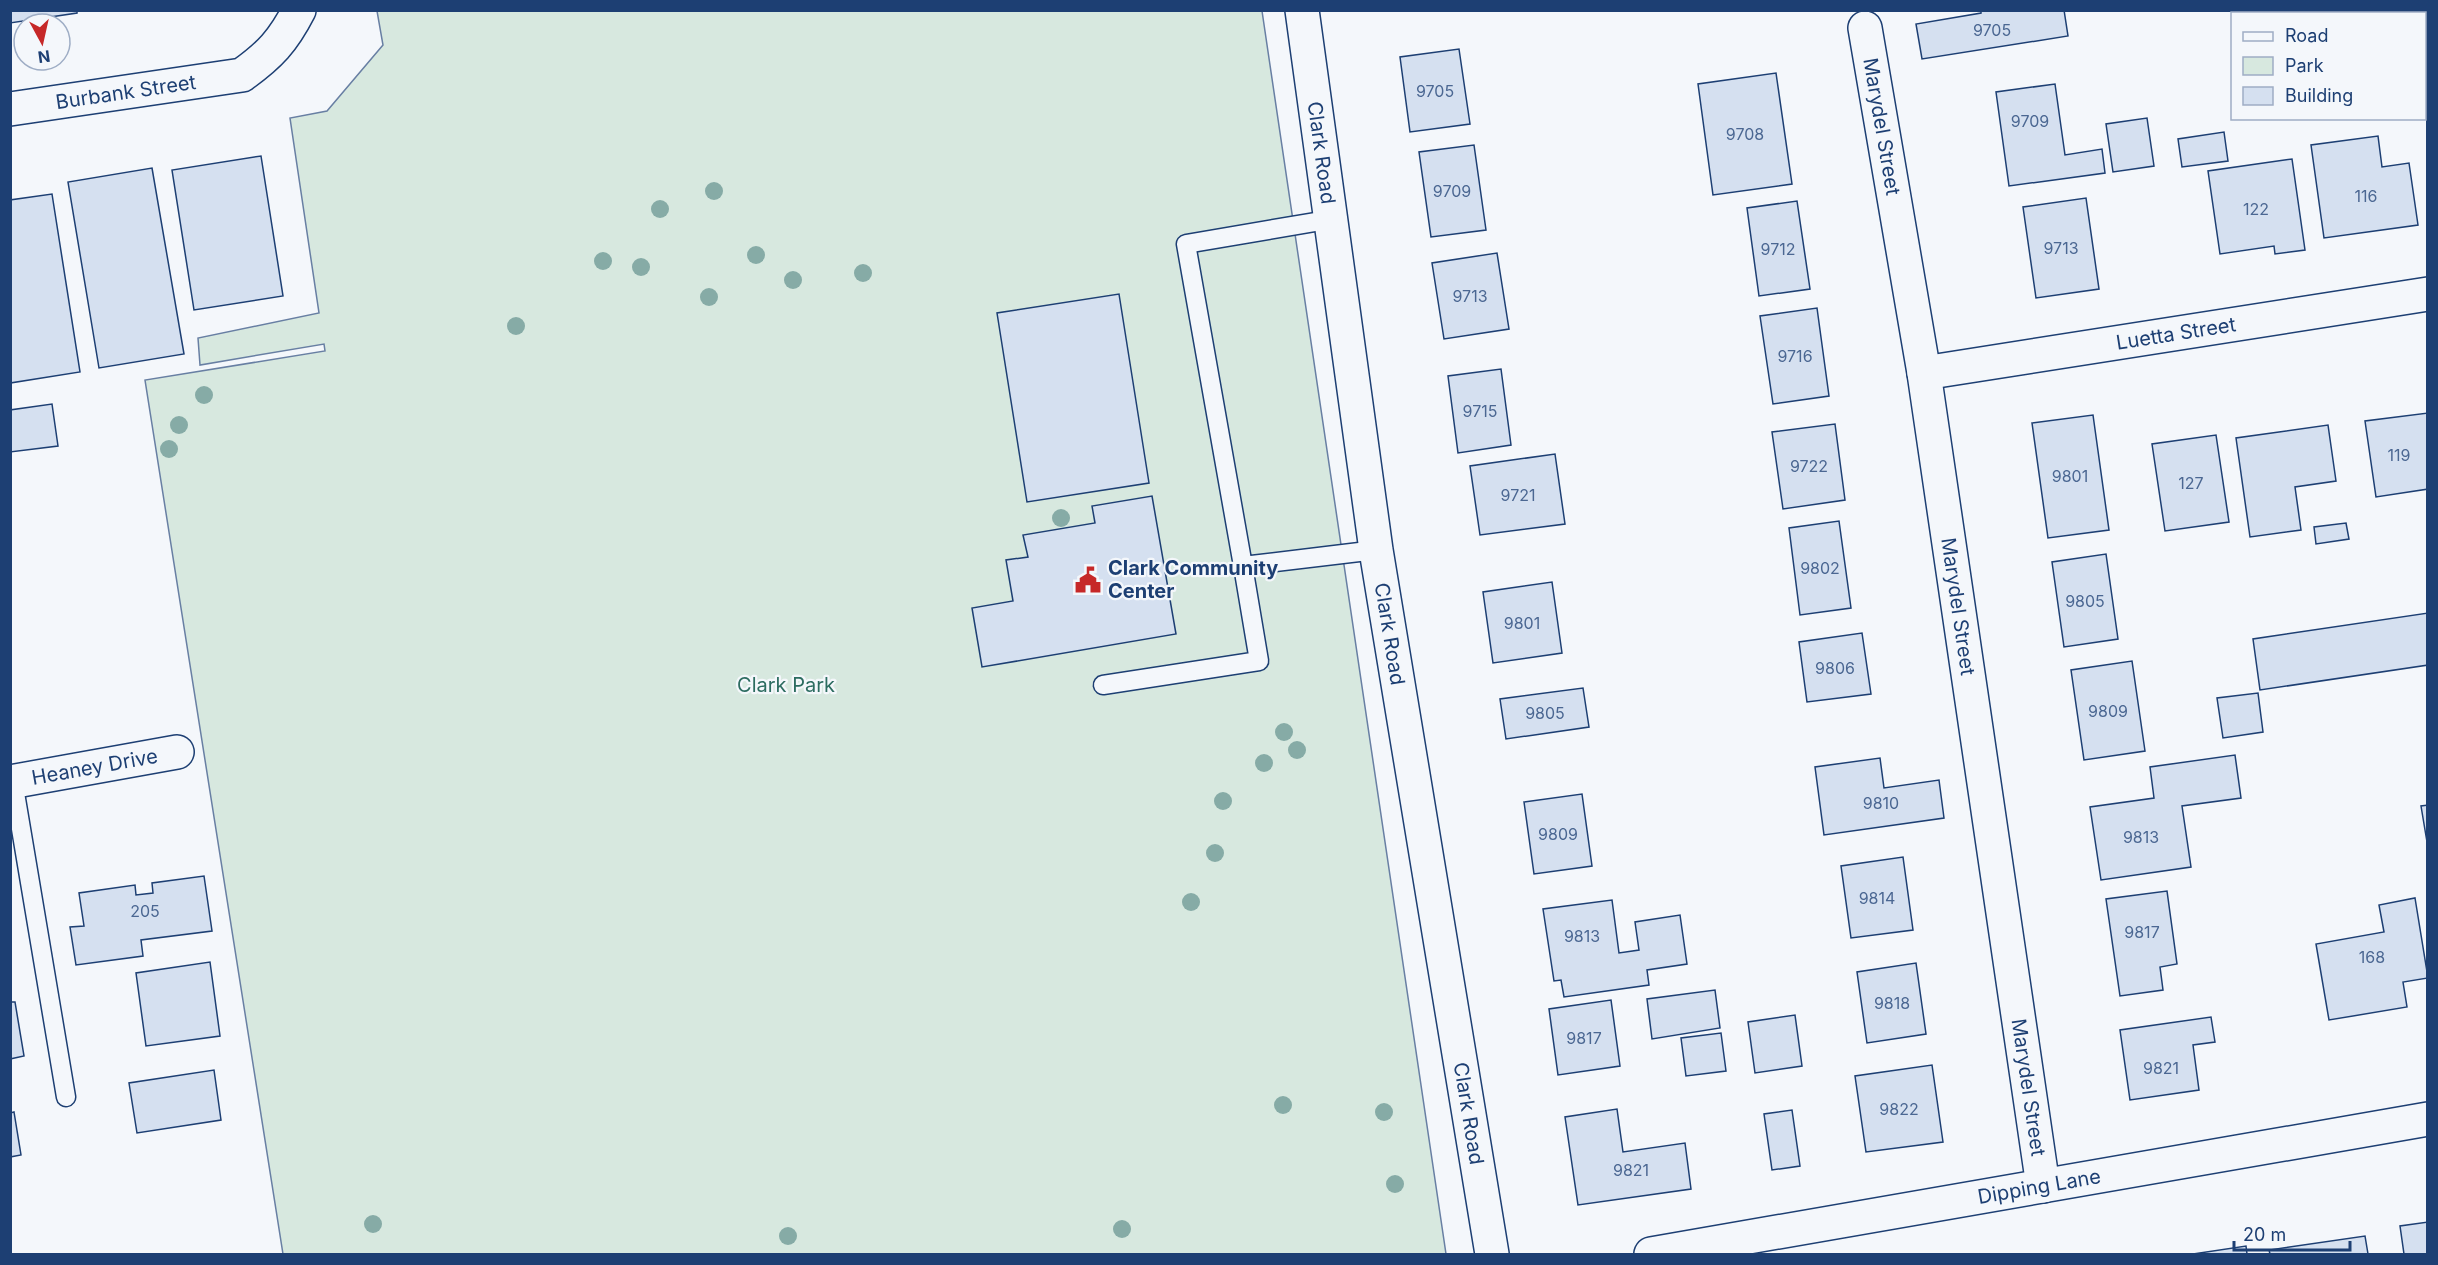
<svg xmlns="http://www.w3.org/2000/svg" width="2438" height="1265" font-family="Inter,sans-serif">
  <style>
    .green { fill: #d7e8df; stroke: #687fa3; stroke-width: 1.5 }
    .building { fill: #d5e0f0; stroke: #1d3f73; stroke-width: 1.5 }
    .lines { fill: none; stroke-linecap: round; stroke-linejoin: round }
    .lane-casing { stroke: #1d3f73; stroke-width: 21 }
    .street-casing { stroke: #1d3f73; stroke-width: 36 }
    .lane { stroke: #f4f7fb; stroke-width: 18 }
    .street { stroke: #f4f7fb; stroke-width: 33 }
    .tree { fill: #86aba6 }
    .labels { text-anchor: middle; stroke-width: 4.5; stroke-linejoin: round; paint-order: stroke }
    .number-label { font-size: 16px; fill: #4b6792 }
    .street-label { font-size: 20px; fill: #1d3f73; stroke: #f4f7fb }
    .poi-label { font-size: 20px; font-weight: bold; fill: #1d3f73; stroke: #f4f7fb; text-anchor: start }
    .park-label { font-size: 20px; fill: #2c6c60; stroke: #f4f7fb }
  </style>
  <rect width="100%" height="100%" fill="#f4f7fb"/>
  <polygon class="green" points="377,11 1262,11 1446,1254 283,1254 145,380 325,351 324,344 200,365 198,338 319,313 290,118 327,111 383,45"/>
  <g class="building">
    <polygon points="10,10 77,10 77,13 10,23"/>
    <polygon points="1981,10 2064,10 2068,36 1922,59 1916,24 1981,13"/>
    <polygon points="2341,10 2373,10 2355,14 2341,14"/>
    <polygon points="2393,10 2428,10 2428,39 2424,39 2424,14 2394,14"/>
    <polygon points="1459,49 1470,124 1410,132 1400,57"/>
    <polygon points="1776,73 1792,184 1713,195 1698,84"/>
    <polygon points="2055,84 2065,155 2102,149 2105,173 2009,186 1996,92"/>
    <polygon points="2147,118 2154,166 2113,172 2106,124"/>
    <polygon points="2224,132 2228,161 2182,167 2178,139"/>
    <polygon points="2378,136 2382,167 2409,163 2418,225 2324,238 2311,145"/>
    <polygon points="1474,145 1486,230 1431,237 1419,152"/>
    <polygon points="261,156 283,296 194,310 172,170"/>
    <polygon points="2292,159 2305,250 2275,254 2274,246 2220,254 2208,171"/>
    <polygon points="152,168 184,354 99,368 68,182"/>
    <polygon points="52,194 80,372 10,383 10,200"/>
    <polygon points="2086,198 2099,289 2036,298 2023,207"/>
    <polygon points="1797,201 1810,289 1759,296 1747,208"/>
    <polygon points="1497,253 1509,329 1444,339 1432,263"/>
    <polygon points="1119,294 1149,483 1027,502 997,313"/>
    <polygon points="1817,308 1829,396 1773,404 1760,316"/>
    <polygon points="1501,369 1511,445 1458,453 1448,376"/>
    <polygon points="52,404 58,446 10,452 10,410"/>
    <polygon points="2428,413 2428,489 2376,497 2365,421"/>
    <polygon points="2093,415 2109,530 2048,538 2032,423"/>
    <polygon points="1835,424 1845,500 1783,509 1772,432"/>
    <polygon points="2328,425 2336,481 2295,487 2301,530 2250,537 2236,438"/>
    <polygon points="2216,435 2229,522 2165,531 2152,444"/>
    <polygon points="1555,454 1565,524 1480,535 1470,466"/>
    <polygon points="1152,496 1176,634 982,667 972,608 1013,601 1006,560 1028,557 1023,535 1095,523 1092,506"/>
    <polygon points="1839,521 1851,608 1800,615 1789,528"/>
    <polygon points="2346,523 2349,539 2316,544 2314,527"/>
    <polygon points="2106,554 2118,639 2064,647 2052,562"/>
    <polygon points="1552,582 1562,653 1493,663 1483,592"/>
    <polygon points="2428,613 2428,665 2260,690 2253,639"/>
    <polygon points="1862,633 1871,694 1807,702 1799,642"/>
    <polygon points="2132,661 2145,751 2084,760 2071,670"/>
    <polygon points="1583,688 1589,727 1506,739 1500,699"/>
    <polygon points="2258,693 2263,732 2223,738 2217,698"/>
    <polygon points="2235,755 2241,798 2182,806 2191,867 2101,880 2090,807 2154,798 2150,767"/>
    <polygon points="1880,758 1884,788 1939,780 1944,818 1824,835 1815,767"/>
    <polygon points="1582,794 1592,866 1534,874 1524,802"/>
    <polygon points="2428,805 2428,848 2421,806"/>
    <polygon points="1903,857 1913,930 1851,938 1841,866"/>
    <polygon points="204,876 212,931 141,940 143,956 76,965 70,927 84,926 79,893 135,885 136,895 153,893 152,883"/>
    <polygon points="2167,891 2177,964 2160,967 2163,990 2120,996 2106,899"/>
    <polygon points="2415,898 2428,978 2403,982 2407,1007 2329,1020 2316,944 2384,932 2379,905"/>
    <polygon points="1612,900 1619,953 1639,950 1635,922 1680,915 1687,964 1647,970 1649,985 1564,997 1561,980 1554,981 1543,909"/>
    <polygon points="210,962 220,1036 146,1046 136,973"/>
    <polygon points="1916,963 1926,1034 1867,1043 1857,972"/>
    <polygon points="1715,990 1720,1028 1652,1039 1647,999"/>
    <polygon points="1611,1000 1620,1066 1558,1075 1549,1009"/>
    <polygon points="10,1002 15,1002 24,1056 10,1059"/>
    <polygon points="1795,1015 1802,1066 1755,1073 1748,1022"/>
    <polygon points="2211,1017 2215,1042 2193,1045 2199,1090 2130,1100 2120,1030"/>
    <polygon points="1721,1033 1726,1071 1686,1076 1681,1038"/>
    <polygon points="1932,1065 1943,1142 1866,1152 1855,1076"/>
    <polygon points="214,1070 221,1120 137,1133 129,1083"/>
    <polygon points="1617,1109 1623,1152 1685,1143 1691,1189 1578,1205 1565,1117"/>
    <polygon points="1792,1110 1800,1166 1772,1170 1764,1114"/>
    <polygon points="14,1112 21,1155 10,1157 10,1113"/>
    <polygon points="2428,1222 2428,1254 2404,1254 2400,1226"/>
    <polygon points="2365,1236 2368,1254 2270,1254 2269,1250"/>
    <polygon points="2246,1246 2247,1254 2193,1254"/>
  </g>
  <g class="lines">
    <g class="lane-casing">
      <g id="lane">
        <polyline points="1333,219 1186,244 1243,566 1376,550"/>
        <polyline points="1103,685 1259,661 1243,566"/>
        <polyline points="13,781 66,1097"/>
      </g>
    </g>
    <g class="street-casing">
      <g id="street">
        <path id="s1" d="M1302,10L1376,550L1492,1254"/>
        <path id="s2" d="M1865,28L1924,373L2043,1186"/>
        <path id="s3" d="M10,109L242,75C270,55 283,41 299,10"/>
        <path id="s4" d="M1924,373L2428,294"/>
        <path id="s5" d="M10,782L177,752"/>
        <path id="s6" d="M1651,1254L2428,1119"/>
      </g>
    </g>
    <use href="#lane" class="lane"/>
    <use href="#street" class="street"/>
  </g>
  <g class="tree">
    <circle cx="714" cy="191" r="9"/>
    <circle cx="660" cy="209" r="9"/>
    <circle cx="756" cy="255" r="9"/>
    <circle cx="603" cy="261" r="9"/>
    <circle cx="641" cy="267" r="9"/>
    <circle cx="863" cy="273" r="9"/>
    <circle cx="793" cy="280" r="9"/>
    <circle cx="709" cy="297" r="9"/>
    <circle cx="516" cy="326" r="9"/>
    <circle cx="204" cy="395" r="9"/>
    <circle cx="179" cy="425" r="9"/>
    <circle cx="169" cy="449" r="9"/>
    <circle cx="1061" cy="518" r="9"/>
    <circle cx="1284" cy="732" r="9"/>
    <circle cx="1297" cy="750" r="9"/>
    <circle cx="1264" cy="763" r="9"/>
    <circle cx="1223" cy="801" r="9"/>
    <circle cx="1215" cy="853" r="9"/>
    <circle cx="1191" cy="902" r="9"/>
    <circle cx="1283" cy="1105" r="9"/>
    <circle cx="1384" cy="1112" r="9"/>
    <circle cx="1395" cy="1184" r="9"/>
    <circle cx="373" cy="1224" r="9"/>
    <circle cx="1122" cy="1229" r="9"/>
    <circle cx="788" cy="1236" r="9"/>
  </g>
  <defs>
    <g id="civic-bare" transform="scale(2.07)"><path d="M-.6-6.5H3V-4.5H.6V-3L4-1V1h2V6H-6V1h2V-1L-.6-3ZM-1.2 2.5V6h2.4V2.5Z" fill="#c62828" stroke="#f4f7fb" stroke-width="2.5" paint-order="stroke"/></g>
  </defs>
  <g fill-rule="evenodd">
    <use href="#civic-bare" x="1088" y="580"/>
  </g>
  <g class="labels">
    <g class="number-label">
      <text x="1992" y="36">9705</text>
      <text x="1435" y="97">9705</text>
      <text x="2030" y="127">9709</text>
      <text x="1745" y="140">9708</text>
      <text x="1452" y="197">9709</text>
      <text x="2366" y="202">116</text>
      <text x="2256" y="215">122</text>
      <text x="2061" y="254">9713</text>
      <text x="1778" y="255">9712</text>
      <text x="1470" y="302">9713</text>
      <text x="1795" y="362">9716</text>
      <text x="1480" y="417">9715</text>
      <text x="2399" y="461">119</text>
      <text x="1809" y="472">9722</text>
      <text x="2070" y="482">9801</text>
      <text x="2191" y="489">127</text>
      <text x="1518" y="501">9721</text>
      <text x="1820" y="574">9802</text>
      <text x="2085" y="607">9805</text>
      <text x="1522" y="629">9801</text>
      <text x="1835" y="674">9806</text>
      <text x="2108" y="717">9809</text>
      <text x="1545" y="719">9805</text>
      <text x="1881" y="809">9810</text>
      <text x="1558" y="840">9809</text>
      <text x="2141" y="843">9813</text>
      <text x="1877" y="904">9814</text>
      <text x="145" y="917">205</text>
      <text x="2142" y="938">9817</text>
      <text x="1582" y="942">9813</text>
      <text x="2372" y="963">168</text>
      <text x="1892" y="1009">9818</text>
      <text x="1584" y="1044">9817</text>
      <text x="2161" y="1074">9821</text>
      <text x="1899" y="1115">9822</text>
      <text x="1631" y="1176">9821</text>
    </g>
    <g class="street-label">
      <text dy="7" stroke="none"><textPath href="#s3" startOffset="117">Burbank Street</textPath></text>
      <text dy="7" stroke="none"><textPath href="#s2" startOffset="100">Marydel Street</textPath></text>
      <text dy="7" stroke="none"><textPath href="#s1" startOffset="144">Clark Road</textPath></text>
      <text dy="7" stroke="none"><textPath href="#s4" startOffset="255">Luetta Street</textPath></text>
      <text dy="7" stroke="none"><textPath href="#s2" startOffset="586">Marydel Street</textPath></text>
      <text dy="7" stroke="none"><textPath href="#s1" startOffset="630">Clark Road</textPath></text>
      <text dy="7" stroke="none"><textPath href="#s5" startOffset="86">Heaney Drive</textPath></text>
      <text dy="7" stroke="none"><textPath href="#s2" startOffset="1072">Marydel Street</textPath></text>
      <text dy="7" stroke="none"><textPath href="#s1" startOffset="1116">Clark Road</textPath></text>
      <text dy="7" stroke="none"><textPath href="#s6" startOffset="394">Dipping Lane</textPath></text>
    </g>
    <g class="poi-label">
      <text x="1108" y="575">Clark Community<tspan x="1108" dy="23">Center</tspan></text>
    </g>
    <g class="park-label">
      <text x="786" y="692">Clark Park</text>
    </g>
  </g>
  <rect width="2438" height="1265" fill="none" stroke="#1d3f73" stroke-width="24"/>
  <rect x="2231" y="12" width="195" height="108" fill="#f4f7fb" stroke="#9eadc5" stroke-width="1.5"/>
  <rect x="2243" y="32" width="30" height="9" fill="#f4f7fb" stroke="#9eadc5" stroke-width="1.5"/>
  <text x="2285" y="42" font-size="18" fill="#1d3f73">Road</text>
  <rect x="2243" y="57" width="30" height="18" fill="#d7e8df" stroke="#9eadc5" stroke-width="1.5"/>
  <text x="2285" y="72" font-size="18" fill="#1d3f73">Park</text>
  <rect x="2243" y="87" width="30" height="18" fill="#d5e0f0" stroke="#9eadc5" stroke-width="1.5"/>
  <text x="2285" y="102" font-size="18" fill="#1d3f73">Building</text>
  <g transform="translate(42 42) rotate(172)"><circle r="28" fill="#f4f7fb" stroke="#9eadc5" stroke-width="1.5"/>
  <path d="M0-4.5L10 22L0 15L-10 22Z" fill="#c62828"/>
  <text y="-9" font-size="16" font-weight="bold" text-anchor="middle" fill="#1d3f73">N</text>
  </g>
  <path d="M2234 1241v9h116v-9" fill="none" stroke="#1d3f73" stroke-width="3"/>
  <text x="2243" y="1241" font-size="18" fill="#1d3f73" stroke="#f4f7fb" stroke-width="4.5" paint-order="stroke">20 m</text>
</svg>
